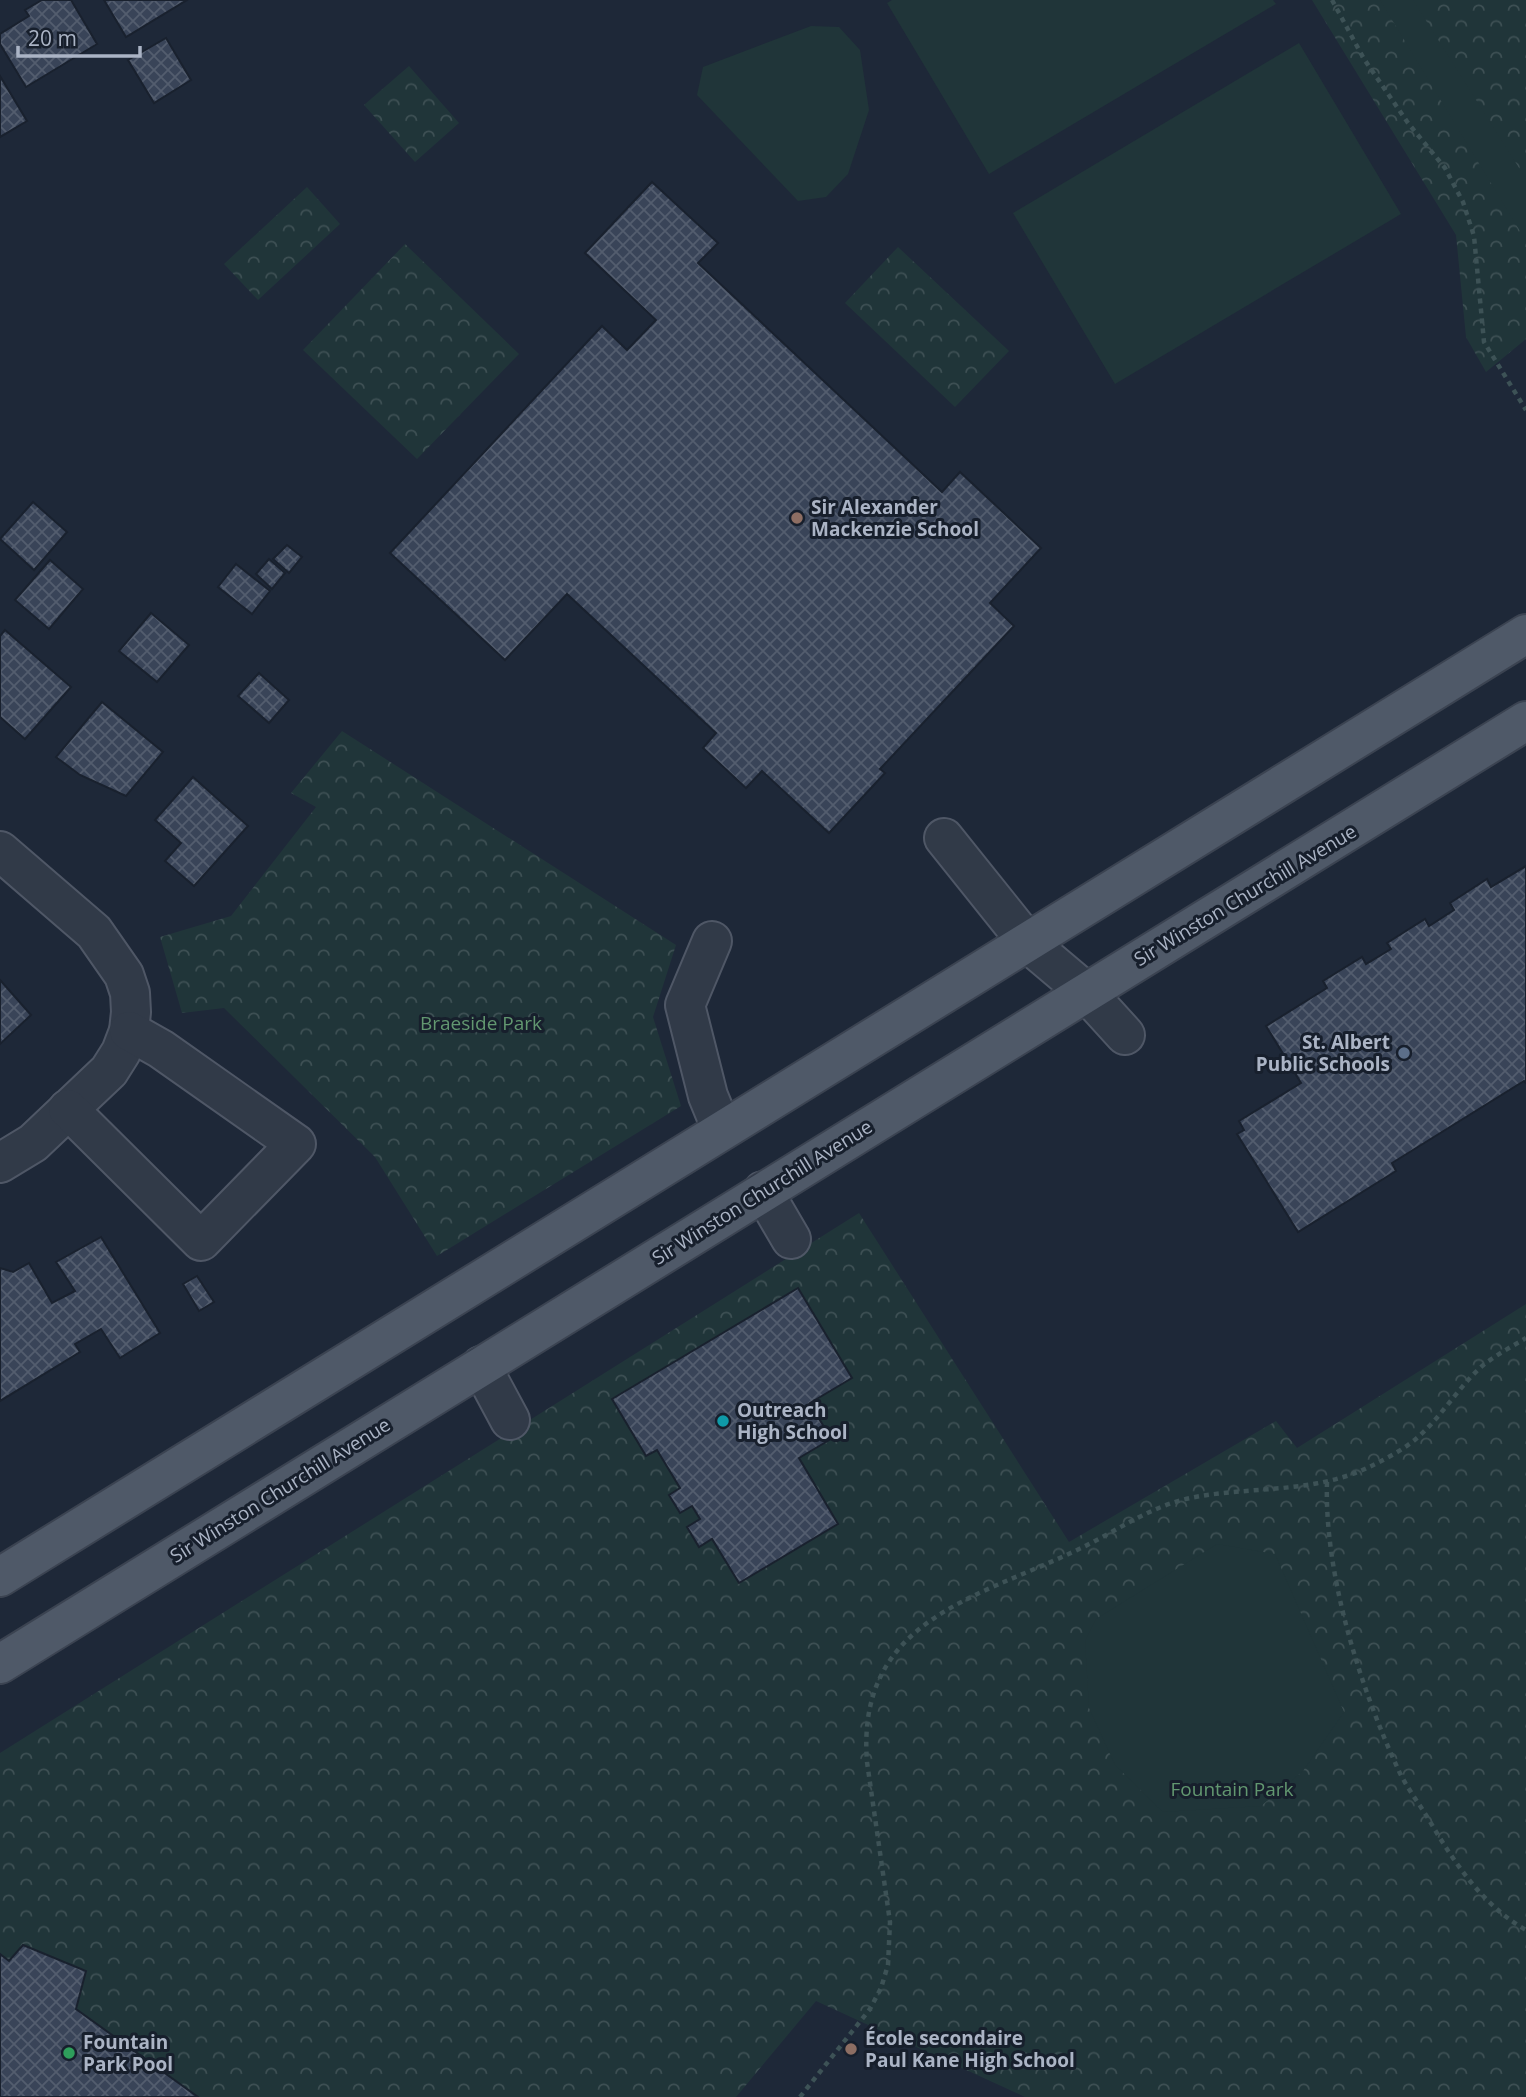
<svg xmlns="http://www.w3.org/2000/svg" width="1526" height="2097" font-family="'Open Sans',sans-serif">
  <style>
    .park { fill: url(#park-crowns) }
    .garden { fill: #203539 }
    .building { fill: url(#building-cross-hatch); stroke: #19212e; stroke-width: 2 }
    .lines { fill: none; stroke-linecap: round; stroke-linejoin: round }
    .minor-casing { stroke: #4f5766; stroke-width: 42 }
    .major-casing { stroke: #3b4351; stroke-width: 42 }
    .path { stroke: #3d5256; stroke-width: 4.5; stroke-dasharray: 5 5; stroke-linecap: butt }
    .minor { stroke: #313a48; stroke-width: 38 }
    .major { stroke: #4f5968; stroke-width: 38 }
    .education-dot { fill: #8d6e63; stroke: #171f2c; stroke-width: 2.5 }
    .service-dot { fill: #5c6f8a; stroke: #171f2c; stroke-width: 2.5 }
    .culture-dot { fill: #0f9aa8; stroke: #171f2c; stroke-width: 2.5 }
    .leisure-dot { fill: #2e9e5b; stroke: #171f2c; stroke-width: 2.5 }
    .labels { text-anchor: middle; stroke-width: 6; stroke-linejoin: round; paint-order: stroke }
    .poi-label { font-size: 19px; font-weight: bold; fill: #abb4c5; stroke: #171f2c; text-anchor: start }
    .street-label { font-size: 19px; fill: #abb4c5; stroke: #171f2c }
    .park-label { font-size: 19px; fill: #629770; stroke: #171f2c }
  </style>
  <defs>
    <pattern id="park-crowns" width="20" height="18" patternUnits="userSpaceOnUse" patternTransform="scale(1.75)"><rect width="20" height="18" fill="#203539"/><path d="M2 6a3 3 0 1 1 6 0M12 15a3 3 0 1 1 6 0" fill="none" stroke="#3e5054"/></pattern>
    <pattern id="building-cross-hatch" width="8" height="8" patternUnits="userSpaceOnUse" patternTransform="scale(1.75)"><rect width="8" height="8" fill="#394458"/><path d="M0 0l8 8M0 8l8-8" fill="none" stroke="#535d6e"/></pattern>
  </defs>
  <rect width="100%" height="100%" fill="#1e2838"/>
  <g class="park">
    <polygon points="1312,0 1526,0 1526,339 1486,372 1466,337 1456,235"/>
    <polygon points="409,66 459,123 415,162 364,105"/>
    <polygon points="307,187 340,224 258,300 224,264"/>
    <polygon points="405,244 519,354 417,459 303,350"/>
    <polygon points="898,247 1009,351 955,407 845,303"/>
    <polygon points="342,731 676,945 653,1017 681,1106 437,1256 375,1157 224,1008 182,1013 160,937 231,916 316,807 291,793"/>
    <polygon points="859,1213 1069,1542 1276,1421 1297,1448 1526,1304 1526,2097 1025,2097 816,2001 736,2097 0,2097 0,1753"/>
  </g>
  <g class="garden">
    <polygon points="892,0 1273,0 1276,4 989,174 887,3"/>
    <polygon points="1380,0 1413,0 1526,179 1526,241"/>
    <polygon points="811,26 839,27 860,50 869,110 848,174 826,197 798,201 697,95 703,67"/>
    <polygon points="1299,43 1401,214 1115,384 1013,213"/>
    <polygon points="1217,1544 1275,1554 1344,1712 1303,1771 1261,1806 1163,1812 1115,1765 1089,1708 1085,1641 1096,1619"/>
  </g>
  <g class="building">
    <polygon points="42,0 71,0 97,44 26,87 0,44 0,34 29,16 25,10"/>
    <polygon points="104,0 187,0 126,37"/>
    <polygon points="166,38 191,80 154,103 128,60"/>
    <polygon points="0,76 27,121 0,137"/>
    <polygon points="652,182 718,243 698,263 942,492 960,472 1041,548 990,603 1014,626 880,769 885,773 829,833 762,771 746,788 703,748 716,733 567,594 505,660 390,553 602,326 627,350 656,320 585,253"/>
    <polygon points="33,502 67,532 34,570 0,539"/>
    <polygon points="287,545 302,557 289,573 273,559"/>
    <polygon points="269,559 285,573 272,589 256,574"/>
    <polygon points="50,560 83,589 49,629 15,600"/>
    <polygon points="236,564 270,591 252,614 218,587"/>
    <polygon points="151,613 189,645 157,682 119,651"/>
    <polygon points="5,630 71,687 25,739 0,717 0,636"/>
    <polygon points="259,673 289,700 269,723 238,696"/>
    <polygon points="102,702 163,752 126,796 80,775 56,757"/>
    <polygon points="193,777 248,826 194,886 165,861 181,843 155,820"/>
    <polygon points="1526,866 1526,1083 1524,1081 1392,1163 1396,1171 1298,1232 1237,1134 1244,1130 1239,1121 1301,1083 1266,1026 1327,988 1323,981 1362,957 1366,964 1391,949 1387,943 1425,919 1429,926 1454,910 1450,903 1487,879 1491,887"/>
    <polygon points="0,980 31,1015 0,1044"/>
    <polygon points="101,1237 160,1333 120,1358 101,1329 75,1344 80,1352 0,1401 0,1268 13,1272 29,1263 52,1303 75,1291 56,1262"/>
    <polygon points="197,1276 214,1302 199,1311 183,1284"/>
    <polygon points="798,1288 852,1378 810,1403 831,1439 799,1458 838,1524 739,1583 712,1539 699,1547 687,1527 700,1519 692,1506 680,1513 669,1495 680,1488 657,1450 646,1456 612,1399"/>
    <polygon points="23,1945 86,1971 76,2009 198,2097 0,2097 0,1954 9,1961"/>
  </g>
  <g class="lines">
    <g class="minor-casing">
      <g id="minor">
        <polyline points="944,838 1028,943 1086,992 1125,1035"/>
        <polyline points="0,851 94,932 124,975 130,993 131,1012 129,1031 121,1052 109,1071 33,1143 0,1163"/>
        <polyline points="712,941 685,1005 708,1096 722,1130"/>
        <polyline points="68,1109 201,1241 296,1144 161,1049 129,1031"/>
        <polyline points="763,1191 791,1239"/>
        <polyline points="481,1366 510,1420"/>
      </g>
    </g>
    <g class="major-casing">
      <g id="major">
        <polyline points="0,1577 1526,634"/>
        <polyline points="0,1664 1526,721"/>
      </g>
    </g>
    <g class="path">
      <polyline points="1332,0 1364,59 1408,123 1445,168 1463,202 1474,236 1484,342 1526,410"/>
      <path d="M1327,1482C1324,1573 1360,1687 1398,1769C1406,1787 1419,1803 1429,1820C1454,1862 1482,1905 1526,1930"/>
      <path d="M800,2097L870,2009L881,1988L888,1965L890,1922L867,1762C856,1621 974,1599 1075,1551C1114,1533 1148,1507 1190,1498C1249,1486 1311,1494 1367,1468C1384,1460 1403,1450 1417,1438C1441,1417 1458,1388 1481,1367C1494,1356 1511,1347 1526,1338"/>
    </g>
    <use href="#minor" class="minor"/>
    <use href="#major" class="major"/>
  </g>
  <g class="education-dot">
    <circle cx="797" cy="518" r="7"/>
    <circle cx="851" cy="2049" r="7"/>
  </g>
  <circle class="service-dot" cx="1404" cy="1053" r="7"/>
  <circle class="culture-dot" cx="723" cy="1421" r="7"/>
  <circle class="leisure-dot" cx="69" cy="2053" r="7"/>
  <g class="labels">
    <g class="poi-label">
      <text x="811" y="514">Sir Alexander<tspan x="811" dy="22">Mackenzie School</tspan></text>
      <text x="1390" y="1049" text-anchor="end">St. Albert<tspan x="1390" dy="22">Public Schools</tspan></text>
      <text x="737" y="1417">Outreach<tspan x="737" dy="22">High School</tspan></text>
      <text x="865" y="2045">École secondaire<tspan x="865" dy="22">Paul Kane High School</tspan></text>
      <text x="83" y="2049">Fountain<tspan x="83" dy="22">Park Pool</tspan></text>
    </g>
    <g class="street-label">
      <text transform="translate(1245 895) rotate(-31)" y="7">Sir Winston Churchill Avenue</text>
      <text transform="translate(762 1192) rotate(-32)" y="7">Sir Winston Churchill Avenue</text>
      <text transform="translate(280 1490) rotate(-32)" y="7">Sir Winston Churchill Avenue</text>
    </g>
    <g class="park-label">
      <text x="481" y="1030">Braeside Park</text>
      <text x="1232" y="1796">Fountain Park</text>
    </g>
  </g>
  <path d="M18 46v10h122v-10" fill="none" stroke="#abb4c5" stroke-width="3.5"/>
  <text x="28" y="46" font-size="21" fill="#abb4c5" stroke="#171f2c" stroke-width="5" paint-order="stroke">20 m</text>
</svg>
